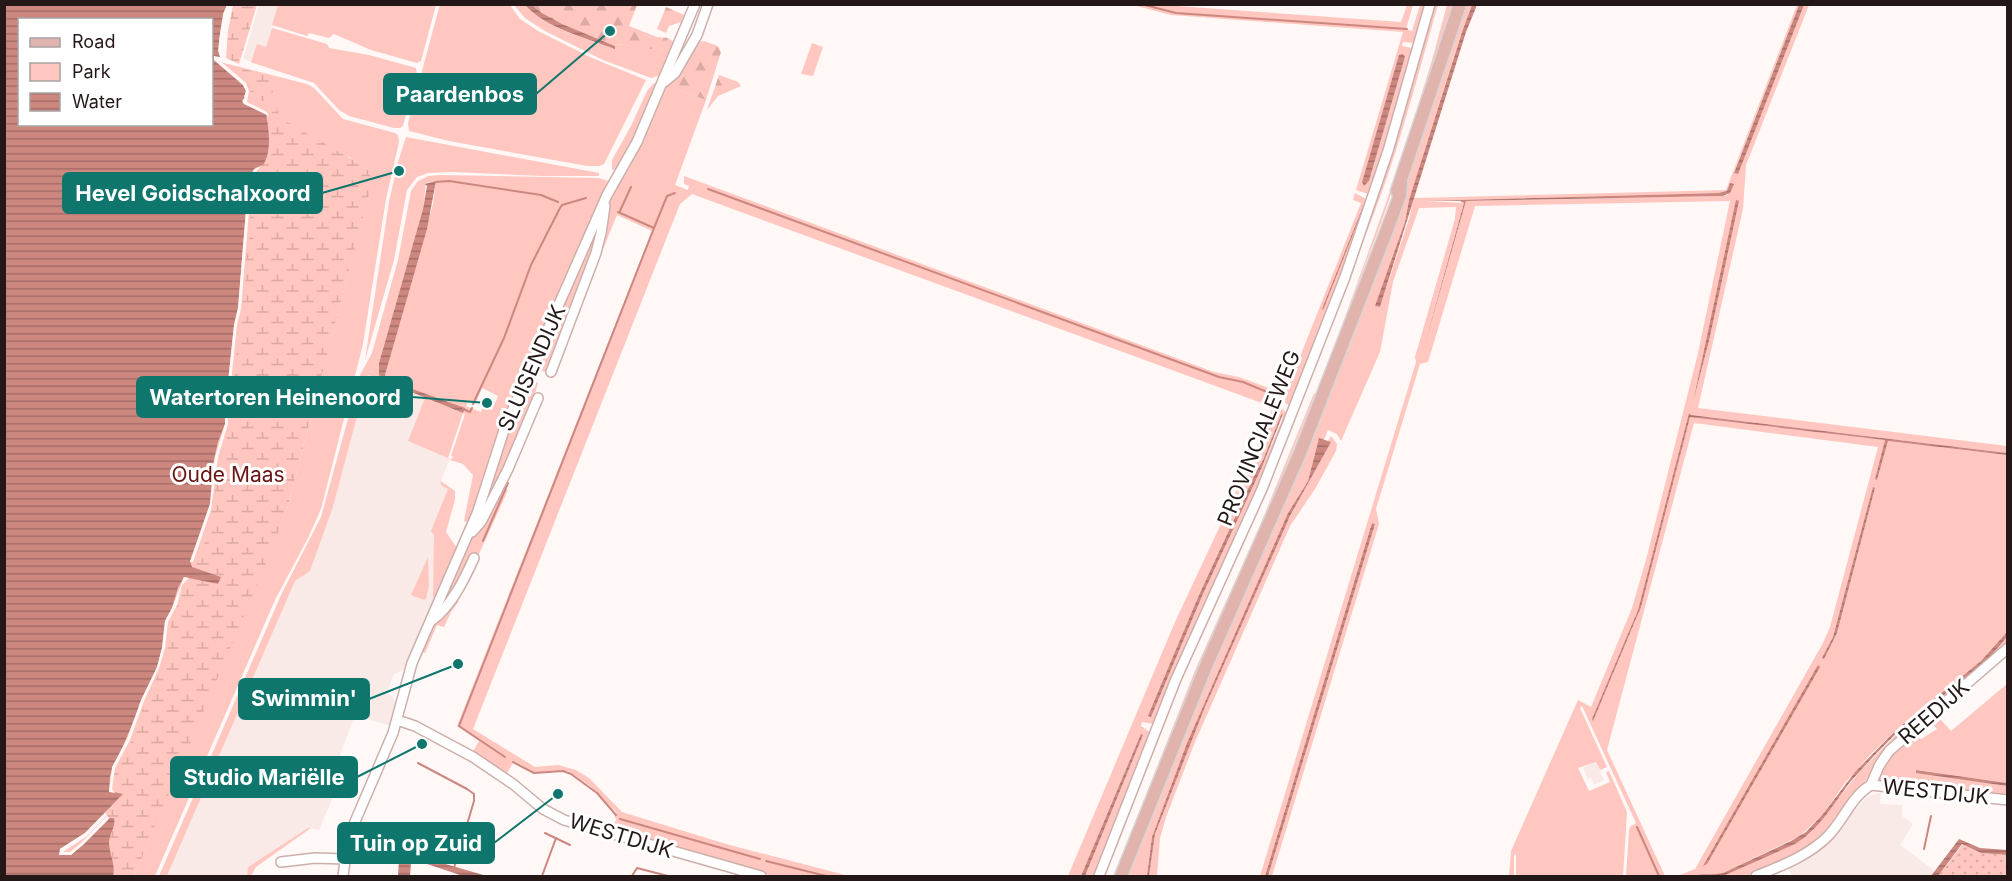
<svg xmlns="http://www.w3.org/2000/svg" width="2012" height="881" font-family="Inter,sans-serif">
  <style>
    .built { fill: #f9e9e7 }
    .green { fill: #ffc7bf; fill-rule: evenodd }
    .forest { fill: url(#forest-firs) }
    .wetland { fill: url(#wetland-marsh) }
    .garden { fill: url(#garden-dots) }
    .water { fill: url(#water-rules); fill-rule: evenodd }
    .pier { fill: #fff8f7 }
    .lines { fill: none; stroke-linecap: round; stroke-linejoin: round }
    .stream { stroke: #cc877f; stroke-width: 2 }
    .minor-casing { stroke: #ccafab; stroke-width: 12 }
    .major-casing { stroke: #d7d5d5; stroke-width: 15 }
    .minor { stroke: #fff; stroke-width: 9 }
    .major { stroke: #e0b3ad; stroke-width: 12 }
    .labels { text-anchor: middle; stroke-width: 6; stroke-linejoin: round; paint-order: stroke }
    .street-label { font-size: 21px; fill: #231817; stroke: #fff }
    .park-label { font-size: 21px; fill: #681613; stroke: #fff }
    .leader { fill: none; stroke: #0f766e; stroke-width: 2 }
    .callout-dot { fill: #0f766e; stroke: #fff; stroke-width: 2 }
    .callout { fill: #0f766e; stroke: #0f766e; stroke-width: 2 }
    .callout-label { font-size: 22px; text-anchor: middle; font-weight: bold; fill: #fff }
  </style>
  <defs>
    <pattern id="forest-firs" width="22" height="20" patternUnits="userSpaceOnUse" patternTransform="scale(1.5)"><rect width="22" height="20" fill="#ffc7bf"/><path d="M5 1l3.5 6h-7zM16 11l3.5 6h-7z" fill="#daaaa3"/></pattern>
    <pattern id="wetland-marsh" width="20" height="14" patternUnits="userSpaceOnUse" patternTransform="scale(1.5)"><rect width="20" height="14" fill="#ffc7bf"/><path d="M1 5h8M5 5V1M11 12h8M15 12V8" fill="none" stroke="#daaaa3"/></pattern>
    <pattern id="garden-dots" width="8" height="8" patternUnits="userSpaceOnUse" patternTransform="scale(1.5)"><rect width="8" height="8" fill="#ffc7bf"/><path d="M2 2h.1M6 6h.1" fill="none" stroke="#daaaa3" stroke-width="1.8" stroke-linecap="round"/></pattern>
    <pattern id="water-rules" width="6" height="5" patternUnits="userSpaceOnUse" patternTransform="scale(1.5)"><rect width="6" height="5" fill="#cc877f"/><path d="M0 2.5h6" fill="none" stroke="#a56d67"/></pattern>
  </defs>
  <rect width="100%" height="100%" fill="#fff8f7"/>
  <g class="built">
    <polygon points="259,5 278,5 261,65 243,59"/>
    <polygon points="368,375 425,398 408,441 450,458 441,481 452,488 449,523 445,533 456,550 404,670 394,674 387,692 393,697 396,704 391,726 355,715 335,768 343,772 319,830 308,828 248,867 247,876 167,876 295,581 310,571 333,507"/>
    <polygon points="1596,762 1604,780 1594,785 1591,778 1588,779 1583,768"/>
    <polygon points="1881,792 1880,804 1902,805 1902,816 1913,824 1900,845 1935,871 1931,876 1790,876 1792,875 1788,868 1803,860 1803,858 1831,838 1867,797"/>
  </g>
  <g class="green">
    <polygon points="440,4 510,5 520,19 538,31 592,58 646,80 604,164 599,166 587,166 449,141 409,131 408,123"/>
    <polygon points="278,5 278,4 436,5 421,61 417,63 371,50 334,34 329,38 309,33 307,36 272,25"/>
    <path d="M514,5H525C547,29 584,38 614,48L616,44L662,49L668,38L674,42L662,75L651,78L603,60L545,31L525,18Z"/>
    <path d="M1133,5H1163L1401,22L1407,5H1413L1406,29L1412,31L1420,5H1427L1416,41L1413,43L1403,42L1402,46L1411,48L1413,52L1372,192L1368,194L1356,190L1403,32L1171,15ZM1403,54L1405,57L1369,181L1364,186L1362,182L1399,56Z"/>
    <path d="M1435,5H1438C1415,84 1395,166 1362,243L1397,137Z"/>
    <polygon points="1447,5 1456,5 1381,223 1340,331 1402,158 1432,60"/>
    <path d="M1465,5H1472L1460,37L1409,200L1405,222L1376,306L1380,307L1409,219L1414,198L1726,190L1797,5H1799L1734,172L1737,174L1804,5H1809L1746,165L1743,209L1698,408L2007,446V453L1691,415L1689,413L1638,610L1593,720L1637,617L1690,416L1885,440L1875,479L1877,480L1888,441L2007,455V632L1981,661L1902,725L1904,728L1981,665L2007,637V646L1878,763L1833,827L1810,847L1747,876H1721L1795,844L1812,831L1861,770L1900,731L1898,728L1870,755L1844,784L1823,814L1800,836L1723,873L1708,876L1700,875L1677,876L1695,869L1823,643L1830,627L1878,447L1694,423L1607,750L1665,876H1626L1629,831L1630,827L1636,823L1582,706L1580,708L1607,767L1600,770L1596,762L1578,768L1589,791L1610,782L1606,772L1609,771L1627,812L1623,876H1516V854L1514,855V876H1509L1511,851L1578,700L1591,707L1632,608L1647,556L1698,353L1730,201L1475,206L1428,362L1420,364L1376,509L1379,524L1272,876H1268L1375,524L1372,523L1265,876H1260L1416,362L1415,357L1455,219L1456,207L1419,208L1393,282L1380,352L1341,441L1337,434L1328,430L1324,440L1319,438L1308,481L1288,513L1187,743L1152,837L1147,876H1125L1375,269L1393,233L1399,215L1406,183ZM1730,184L1728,195L1723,196L1466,201L1422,353L1464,203L1425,201L1718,193L1727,191ZM1737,201H1739L1709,341L1693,402ZM1874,488H1875L1837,633L1823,658L1833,637Z"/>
    <polygon points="272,28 327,44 329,48 369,55 416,68 417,74 403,126 400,128 394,128 349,116 339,110 314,83 253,63 251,62 257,44 266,47"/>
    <polygon points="704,41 695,47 680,91 706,100 675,185 688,190 689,186 684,184 684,176 1214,372 1239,377 1282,393 1279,402 1272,400 1270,406 692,194 680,204 473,729 535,767 558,765 576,770 589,778 622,812 726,844 849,876 772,876 609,831 607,829 617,820 614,816 617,813 590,786 568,771 534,772 514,761 506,775 472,753 479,741 457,726 652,231 617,215 603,249 600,248 607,223 610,197 667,86 696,42"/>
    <polygon points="812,43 823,47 813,76 801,74"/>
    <polygon points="212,60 307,84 314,88 343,119 395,133 398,135 399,142 386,199 363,344 321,509 308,538 275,600 155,876 134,876 287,509 352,259 367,169 348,156 123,876 112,876 63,856 62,851 87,832 121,797 70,786 236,227"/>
    <polygon points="654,83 657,85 644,121 617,169 612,170 612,160 631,126 647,91"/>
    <polygon points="406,137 599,173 599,176 542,176 452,172 428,173 417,177 407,190 394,260 365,360 389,202 398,162"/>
    <path d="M440,175L599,178L608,181L469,523L464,521L473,475L463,464L450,460L453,457L451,456L465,414L390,381L385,375L433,204L436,181L426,183L423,209L379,363V375L384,381L368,375L333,507L310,571L295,581L167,876H159L281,595L321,517L360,375L372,353L398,260L411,191L418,181L428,176ZM482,388L498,396L492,410L483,407L481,412L466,406L468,402L475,404Z"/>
    <polygon points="1355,193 1368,200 1343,272 1291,406 1285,403 1286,392 1361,203 1353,200"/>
    <polygon points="602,212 599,235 548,373 535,369"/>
    <path d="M534,370L539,372L535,381L538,383L530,411L481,517C489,466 514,417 534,370Z"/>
    <polygon points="1314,393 1315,394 1278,488 1117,876 1114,876 1196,668 1259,528"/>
    <polygon points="425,398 463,413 448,458 408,441"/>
    <path d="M1273,407L1284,410L1288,416L1264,476L1154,724L1142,722L1141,726L1151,733L1096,876H1085L1143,735H1141L1081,876H1068L1175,622L1256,449ZM1281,415H1283L1282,420L1262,467L1203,594L1151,717L1149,716L1199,595L1256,472L1263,460Z"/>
    <polygon points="1331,436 1337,444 1336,451 1315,489 1290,526 1195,742 1166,817 1160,838 1157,876 1149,876 1155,834 1205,707 1287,522 1330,443 1328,441"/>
    <polygon points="440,481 455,491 455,500 446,532 457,548 437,598 433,597 434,535 431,531 448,489 442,486"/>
    <polygon points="502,488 508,490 479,554 475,553 469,567 436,615 469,541"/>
    <polygon points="1257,511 1189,662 1105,876 1103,876 1191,654"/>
    <polygon points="428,557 429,585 426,599 424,600 411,595"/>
    <polygon points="453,598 459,601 451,612 444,627 437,625 425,653 421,651 432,626"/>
    <polygon points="2007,684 2007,783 1917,770 1916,772 2007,786 2007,798 1880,781 1878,779 1880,767 1913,731 1921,739 1937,729 1930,721 1935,713 1951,731"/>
    <polygon points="308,828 311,828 256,867 251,876 247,876 248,867"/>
  </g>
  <g class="forest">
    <path d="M532,5H637L629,26L657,37L668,38L665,46L660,50L617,44L615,46C588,34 555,25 532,5Z"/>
    <polygon points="666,7 684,15 681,22 669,26 666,33 657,29"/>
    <polygon points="704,41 718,46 721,52 706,100 680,91 676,85 692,50"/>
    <polygon points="719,75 738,82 741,86 718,96 707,110"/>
  </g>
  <g class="wetland">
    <polygon points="233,5 257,5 239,64 226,58 228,31"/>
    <path d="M242,68L273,78V96L280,118L364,166L369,172L372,183L287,509L272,549L134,876H113L114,870L110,839L115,820L109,818L105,813L122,795L115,793L114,771L129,748L144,705L158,675L168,647L172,618L189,578L218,584L220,577L192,567L190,562L199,557L204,546L223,449L230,427L238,336L246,275V255L250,234V213L254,197L256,173L268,157V126L266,114L270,116L273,110L269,101H260C252,95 241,79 242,68Z"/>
  </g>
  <polygon class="garden" points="1963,844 1981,853 2007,855 2007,876 1938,876"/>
  <g class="water">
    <path d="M5,5H227C222,19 217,42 220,57L214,60L243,85L246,91L244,97L246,98L243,99V103L266,114C269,129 272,152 263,165L255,168L252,174L250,193L246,210L238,308L234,325L225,411V424L218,442L213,464L210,504L190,561L192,567L221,577L218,584L184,577L178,588L172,608L165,621L162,648L157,667L110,776L109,791L123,794L85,833L60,849V855H71L109,818H114C116,826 110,833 109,842C109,854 116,864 113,876H5ZM20,20H212V124H20Z"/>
    <path d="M525,5H532L542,13L562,24L615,46V49C584,37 547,29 525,5Z"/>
    <polygon points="1472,5 1477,5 1466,32 1380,307 1375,306 1405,222 1409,200 1462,32"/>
    <polygon points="1799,5 1804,5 1738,174 1734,173"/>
    <polygon points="1403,54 1405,57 1369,181 1364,186 1362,182 1399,55"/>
    <polygon points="436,181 427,229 385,375 390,381 465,408 463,413 384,381 379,375 379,363 423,209 427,186 425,184"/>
    <polygon points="1730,183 1734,184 1730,193 1723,196 1466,201 1422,354 1464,203 1460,201 1425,201 1718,193 1727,191"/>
    <polygon points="1736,200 1739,201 1709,341 1693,402"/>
    <polygon points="1364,204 1365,204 1323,310 1322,309"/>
    <polygon points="1689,413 1691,415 2007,453 2007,455 1888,441 1877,480 1875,479 1885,440 1690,417 1641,607 1593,721 1592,719 1638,610"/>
    <polygon points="1283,414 1262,467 1203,594 1151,717 1148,716 1199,595 1256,472 1263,460 1281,415"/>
    <polygon points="1319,438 1331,442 1290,516 1205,707 1155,834 1149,876 1147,876 1152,837 1187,743 1288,513 1308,481"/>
    <polygon points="1873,487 1875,488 1837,633 1824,659 1822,658 1833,637"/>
    <polygon points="1372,523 1375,524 1268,876 1265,876"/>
    <polygon points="2007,632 2007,637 1989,658 1904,728 1902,725 1981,661"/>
    <polygon points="1818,665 1820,667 1707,864 1703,866"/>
    <path d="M1898,728L1900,730C1883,746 1867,763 1851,781C1833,804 1820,829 1795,844L1723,876H1692C1702,873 1712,876 1723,873L1791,841L1806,832L1823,814L1855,772Z"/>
    <polygon points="1141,734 1143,735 1085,876 1081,876"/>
    <polygon points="1916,770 2007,783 2007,786 1916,773"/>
    <polygon points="1959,839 1980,848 2007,850 2007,855 1981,853 1962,844 1938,876 1931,876"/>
    <polygon points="405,848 421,857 487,876 463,876 415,860 411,863 410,876 398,876 399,860"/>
  </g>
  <g class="pier">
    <polygon points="230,4 226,15 221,50 223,57 219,60 246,83 249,91 247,102 267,112 269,116 244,104 242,101 245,98 244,97 246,91 243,85 214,60 214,56 220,57 218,50 223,14 227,5"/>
    <polygon points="261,166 255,173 253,194 249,211 241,309 237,325 228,411 228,424 218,457 211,510 193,562 190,562 210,504 215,457 225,424 225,411 234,325 238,308 246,210 250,193 253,170"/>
    <polygon points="184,577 189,578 182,585 177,605 168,622 165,648 159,668 144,701 130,740 115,768 112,789 115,793 109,792 112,767 127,739 141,700 157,667 162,648 165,621 172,608"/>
    <polygon points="105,813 107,815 87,836 63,852 70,852 81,843 107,816 109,818 108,820 83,845 71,855 59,855 60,849 85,833"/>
  </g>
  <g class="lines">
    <g class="stream">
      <polyline points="1141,4 1176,13 1407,29"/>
      <polyline points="435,182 449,181 541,195 558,202"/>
      <polyline points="708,189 1219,377 1243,382 1272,394"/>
      <polyline points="620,211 631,187"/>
      <polyline points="618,212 654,228 667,196 675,193"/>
      <polyline points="473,404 504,338 531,265 560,208 562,205 586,198"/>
      <polyline points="463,409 470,412 472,408"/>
      <polyline points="483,541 508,483"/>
      <polyline points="505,757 459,726 654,228"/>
      <polyline points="513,762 534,773 563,771 571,774 597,793 616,815"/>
      <polyline points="418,763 467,789 474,794 474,801 454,868"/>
      <polyline points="620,819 760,859"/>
      <polyline points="1637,827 1659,876"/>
      <polyline points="545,833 570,845"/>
      <polyline points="1924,849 1931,816"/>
      <polyline points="766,861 826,876"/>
      <polyline points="542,876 556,838"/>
      <polyline points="632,876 637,868 668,876"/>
    </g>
    <g class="minor-casing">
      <g id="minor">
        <polyline points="664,82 675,73 697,35 708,4"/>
        <polyline points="551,372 596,253 601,233 605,206"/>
        <polyline points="472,532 481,522 508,469 538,398"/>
        <path d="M431,621C451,607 464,580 474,558"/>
        <polyline points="397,720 415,726 473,757 513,784 543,809 564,820 761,876"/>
        <polyline points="1871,785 1879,766 1889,751 2008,648"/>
        <polyline points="281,862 315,858 345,859"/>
        <polyline points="343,876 348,838 393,733 412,663 478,511 505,427 607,195 637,142 695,4"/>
        <polyline points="1099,876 1176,679 1262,489 1345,277 1388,151 1430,4"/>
        <path d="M1756,876C1781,866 1810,855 1829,835C1844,819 1852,796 1871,785L2008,800"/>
      </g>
    </g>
    <g class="major-casing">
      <g id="major">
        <polyline points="1397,191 1460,4"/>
        <polyline points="1121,876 1206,666 1300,453 1387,230 1400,195 1401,183"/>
      </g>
    </g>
    <use href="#minor" class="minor"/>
    <use href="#major" class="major"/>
  </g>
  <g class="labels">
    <g class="street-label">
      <text transform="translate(532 368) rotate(-66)" y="7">SLUISENDIJK</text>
      <text transform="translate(1259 438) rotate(-68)" y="7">PROVINCIALEWEG</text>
      <text transform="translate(1934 712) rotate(-41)" y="7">REEDIJK</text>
      <text transform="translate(1936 792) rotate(6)" y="7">WESTDIJK</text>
      <text transform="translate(621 836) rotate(17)" y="7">WESTDIJK</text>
    </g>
    <g class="park-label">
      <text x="228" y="482">Oude Maas</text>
    </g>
  </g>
  <path class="leader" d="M610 31L536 94M399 171L322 193M487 403L412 397M458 664L369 699M422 744L357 777M558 794L494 843"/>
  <g class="callout-dot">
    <circle cx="610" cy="31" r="6"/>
    <circle cx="399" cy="171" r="6"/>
    <circle cx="487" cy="403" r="6"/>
    <circle cx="458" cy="664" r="6"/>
    <circle cx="422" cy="744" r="6"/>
    <circle cx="558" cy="794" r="6"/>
  </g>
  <g class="callout">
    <rect x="384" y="74" width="152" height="40" rx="6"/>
    <rect x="63" y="173" width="259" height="40" rx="6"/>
    <rect x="137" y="377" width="275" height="40" rx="6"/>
    <rect x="239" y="679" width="130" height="40" rx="6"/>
    <rect x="171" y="757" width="186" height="40" rx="6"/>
    <rect x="338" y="823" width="156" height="40" rx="6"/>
  </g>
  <g class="callout-label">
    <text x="460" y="102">Paardenbos</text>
    <text x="193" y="201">Hevel Goidschalxoord</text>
    <text x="275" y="405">Watertoren Heinenoord</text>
    <text x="304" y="706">Swimmin'</text>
    <text x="264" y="785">Studio Mariëlle</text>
    <text x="416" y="851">Tuin op Zuid</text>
  </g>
  <rect width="2012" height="881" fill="none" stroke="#231817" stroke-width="12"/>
  <rect x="18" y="18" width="195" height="108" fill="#ffffff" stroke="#a7a3a2" stroke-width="1.5"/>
  <rect x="30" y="38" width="30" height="9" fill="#e0b3ad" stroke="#a7a3a2" stroke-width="1.5"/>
  <text x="72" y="48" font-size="18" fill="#231817">Road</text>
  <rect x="30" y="63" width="30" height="18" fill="#ffc7bf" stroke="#a7a3a2" stroke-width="1.5"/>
  <text x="72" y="78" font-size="18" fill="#231817">Park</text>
  <rect x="30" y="93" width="30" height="18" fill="url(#water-rules)" stroke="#a7a3a2" stroke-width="1.5"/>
  <text x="72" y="108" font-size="18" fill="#231817">Water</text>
</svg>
